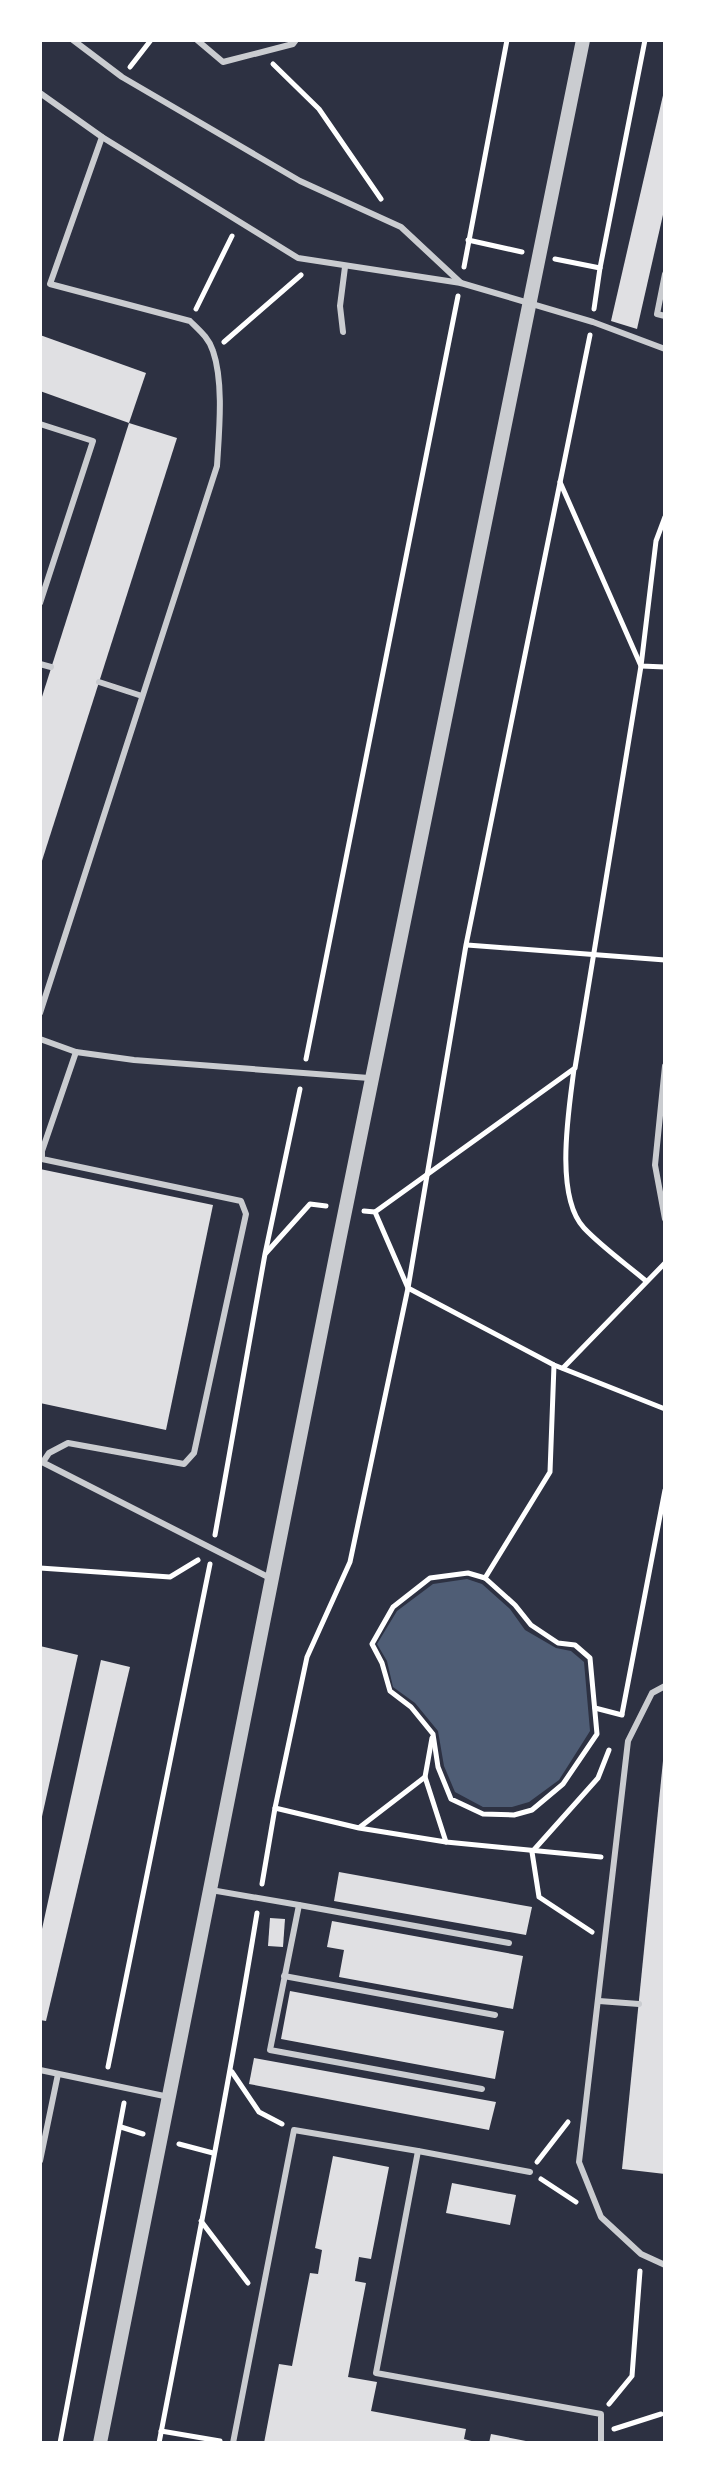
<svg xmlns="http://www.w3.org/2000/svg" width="705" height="2483" font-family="Lora,serif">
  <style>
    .water { fill: #4f5d75 }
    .building { fill: #e0e0e3 }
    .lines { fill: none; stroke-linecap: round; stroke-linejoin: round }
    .path { stroke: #fff; stroke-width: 5 }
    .service { stroke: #caccd0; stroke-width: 6 }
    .tertiary { stroke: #caccd0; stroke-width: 14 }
  </style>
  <rect width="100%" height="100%" fill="#2d3142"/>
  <polygon class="water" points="467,1579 482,1584 510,1609 525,1630 556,1648 571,1651 584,1662 590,1731 559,1780 529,1802 512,1807 483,1807 455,1792 444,1766 438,1731 415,1703 393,1687 387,1661 377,1644 397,1611 433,1584"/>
  <g class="building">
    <polygon points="664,91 665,206 637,329 611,321"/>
    <polygon points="40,335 146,373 129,423 40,391"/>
    <polygon points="129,423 177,438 40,867 40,703"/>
    <polygon points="40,1169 213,1205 166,1430 40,1403"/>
    <polygon points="40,1646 78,1655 41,1821 40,1821"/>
    <polygon points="101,1660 130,1667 46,2021 40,2020 40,1938"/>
    <polygon points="663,1761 665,1762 665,2174 622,2169"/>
    <polygon points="339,1872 532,1907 526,1935 334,1901"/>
    <polygon points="270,1918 285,1919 283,1947 268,1946"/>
    <polygon points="332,1921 523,1956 513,2009 339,1977 344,1950 327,1947"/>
    <polygon points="290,1991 504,2031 495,2079 281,2039"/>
    <polygon points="254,2058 496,2102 489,2130 249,2084"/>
    <polygon points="333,2156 389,2167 371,2259 359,2257 355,2281 366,2283 348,2377 377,2382 371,2411 466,2429 464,2439 479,2443 264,2443 279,2364 292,2366 310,2273 318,2274 322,2250 315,2248"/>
    <polygon points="452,2183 516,2195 510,2225 446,2213"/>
    <polygon points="491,2434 531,2442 530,2443 489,2443"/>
  </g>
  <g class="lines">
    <g class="path">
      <polyline points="273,64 319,109 381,199"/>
      <polyline points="130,67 151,40"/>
      <polyline points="468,240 522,252"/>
      <polyline points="555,259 600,268"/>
      <polyline points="464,267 507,40"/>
      <polyline points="196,309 232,236"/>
      <polyline points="594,309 600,268 645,40"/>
      <polyline points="224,342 301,275"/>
      <polyline points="665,517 656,541 641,666 665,667"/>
      <polyline points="467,945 665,960"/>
      <polyline points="306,1059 458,296"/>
      <path d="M574,1069C569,1109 554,1196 584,1228C602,1247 626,1264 646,1281"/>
      <polyline points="364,1211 375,1212 408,1288 554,1365 665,1409"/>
      <polyline points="375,1212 575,1068 641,666 560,482"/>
      <polyline points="266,1253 310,1204 326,1206"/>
      <polyline points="563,1368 665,1263"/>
      <polyline points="215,1535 265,1254 300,1089"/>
      <polyline points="40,1568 170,1577 198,1560"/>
      <polygon points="468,1573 485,1578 515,1605 531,1625 558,1643 575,1645 590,1658 597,1734 563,1784 532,1810 514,1815 483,1814 451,1799 438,1767 433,1734 411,1707 390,1691 382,1663 372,1644 393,1607 430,1578"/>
      <polyline points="485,1578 550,1472 554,1365"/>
      <polyline points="595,1708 622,1715"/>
      <polyline points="622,1714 665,1490"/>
      <polyline points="425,1777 432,1738"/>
      <polyline points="275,1808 359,1828 446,1842 601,1857"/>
      <polyline points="360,1827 425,1777 446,1842"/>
      <polyline points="262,1884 275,1808 307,1657 350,1562 408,1288 466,945 590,335"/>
      <polyline points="592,1932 539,1897 532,1852 598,1778 609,1750"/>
      <polyline points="108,2067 210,1564"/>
      <polyline points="232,2072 259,2112 282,2124"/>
      <polyline points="121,2127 143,2134"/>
      <polyline points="179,2144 213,2153"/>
      <polyline points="537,2162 568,2122"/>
      <polyline points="541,2179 576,2202"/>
      <polyline points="201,2221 248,2283"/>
      <polyline points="609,2404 632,2376 640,2271"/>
      <polyline points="614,2429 661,2414"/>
      <polyline points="161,2431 220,2441"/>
      <polyline points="60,2443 124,2103"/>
      <path d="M159,2443C193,2267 228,2090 257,1913"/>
    </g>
    <g class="service">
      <polyline points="73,40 122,77 300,181 401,227 461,283"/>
      <polyline points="197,40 223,62 293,44 296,40"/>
      <polyline points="40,93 102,137 298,258 461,283 593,322 665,349"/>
      <polyline points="665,274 657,314 665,316"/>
      <polyline points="343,332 340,306 345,267"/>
      <polyline points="40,424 93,441 40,603"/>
      <polyline points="40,664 51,667"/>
      <polyline points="99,682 142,696"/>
      <path d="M40,1013L217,466C219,432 224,383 213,351C209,338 199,330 190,321L50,284L102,137"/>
      <polyline points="40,1039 76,1052 134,1060 369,1078"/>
      <polyline points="665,1066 655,1165 665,1219"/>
      <polyline points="40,1461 272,1579"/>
      <polyline points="43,1462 49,1453 68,1443 184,1464 194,1453 246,1214 241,1201 42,1159 42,1151 76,1052"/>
      <polyline points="665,1686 652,1693 628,1741 579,2162 601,2217 641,2254 665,2265"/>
      <polyline points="211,1890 299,1905 270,2050 482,2089"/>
      <polyline points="299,1905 509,1943"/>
      <polyline points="284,1976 495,2015"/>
      <polyline points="599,2001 639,2004"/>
      <polyline points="40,2070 169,2097"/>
      <polyline points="418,2151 530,2172"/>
      <polyline points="40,2161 58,2074"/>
      <polyline points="233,2443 294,2130 418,2151 376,2373 601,2414 601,2443"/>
    </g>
    <polyline class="tertiary" points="100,2443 339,1241 583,40"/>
  </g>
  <rect width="705" height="2483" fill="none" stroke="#ffffff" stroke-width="84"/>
</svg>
